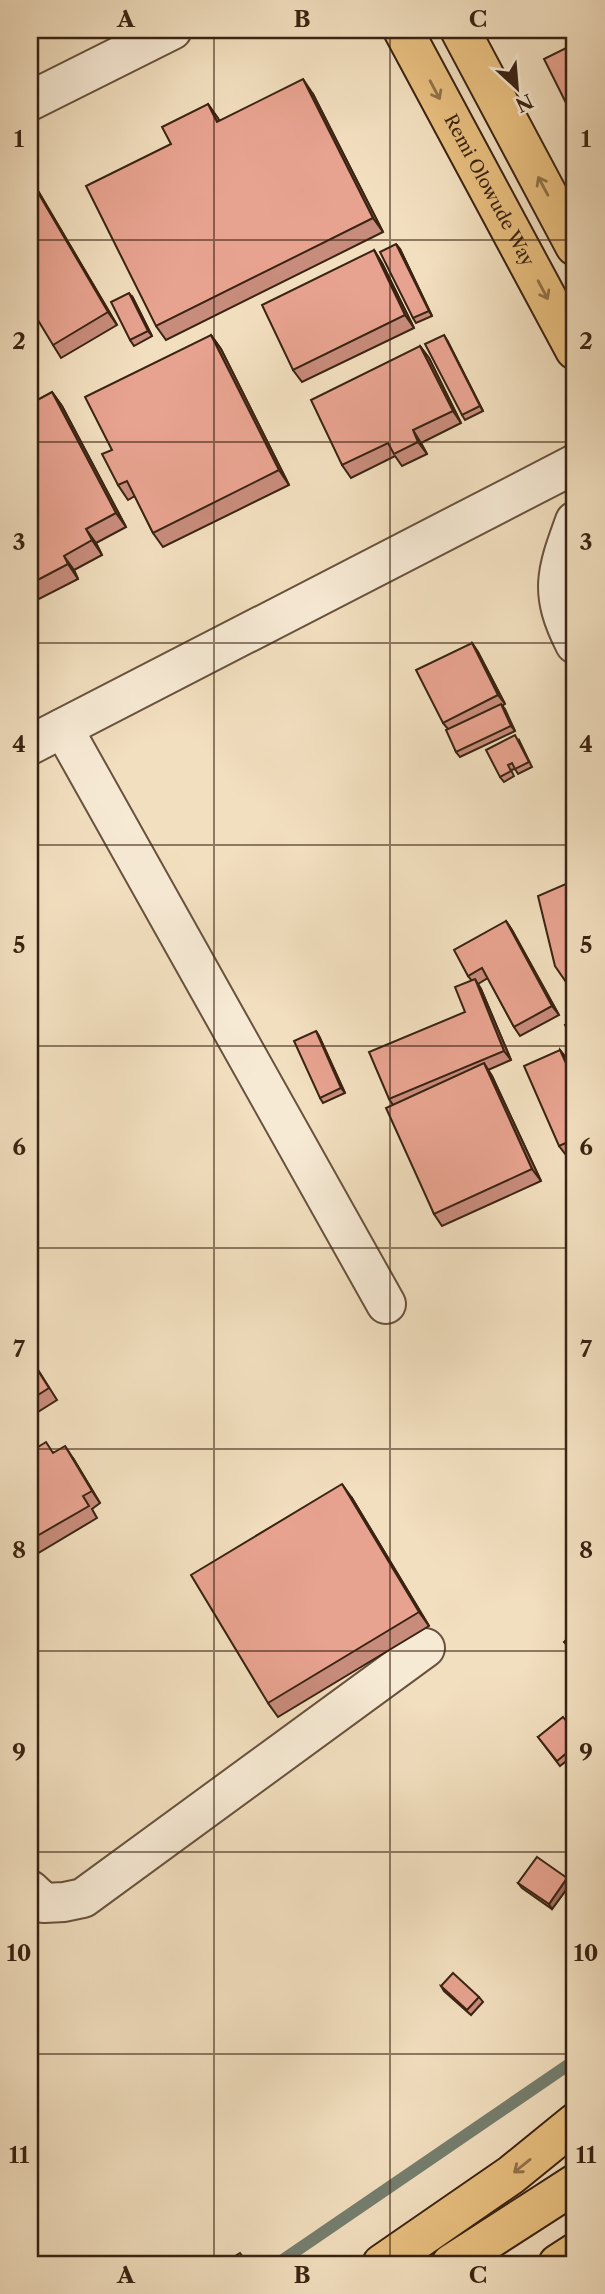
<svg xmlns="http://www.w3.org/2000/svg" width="605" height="2294" font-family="'Libre Caslon Text',serif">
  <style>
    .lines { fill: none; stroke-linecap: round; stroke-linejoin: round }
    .stream { stroke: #757f6f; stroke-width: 12 }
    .minor-casing { stroke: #68523d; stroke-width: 42 }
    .major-casing { stroke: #3a2312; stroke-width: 42 }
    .highway-casing { stroke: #3a2312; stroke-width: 42 }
    .minor { stroke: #f7ead5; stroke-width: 38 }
    .major { stroke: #e9c080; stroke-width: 38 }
    .highway { stroke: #e9c080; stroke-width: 38 }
    .wall { fill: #c88c7c; stroke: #3a2312; stroke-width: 2 }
    .shaded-wall { fill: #a27265; stroke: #3a2312; stroke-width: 2 }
    .building { fill: #e8a390; stroke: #3a2312; stroke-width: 2 }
    .oneway { stroke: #927249 }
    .grid { fill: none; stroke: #3a2312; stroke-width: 2; stroke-opacity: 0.55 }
    .labels { text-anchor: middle; stroke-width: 5; stroke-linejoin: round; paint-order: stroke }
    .street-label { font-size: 18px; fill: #3a2312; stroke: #f7ead5 }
    .neatline { fill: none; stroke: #3a2312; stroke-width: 2.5 }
    .grid-label { font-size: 23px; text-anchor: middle; font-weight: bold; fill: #3a2312 }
  </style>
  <rect width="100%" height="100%" fill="#f2dfbf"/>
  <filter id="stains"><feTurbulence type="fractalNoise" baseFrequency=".00286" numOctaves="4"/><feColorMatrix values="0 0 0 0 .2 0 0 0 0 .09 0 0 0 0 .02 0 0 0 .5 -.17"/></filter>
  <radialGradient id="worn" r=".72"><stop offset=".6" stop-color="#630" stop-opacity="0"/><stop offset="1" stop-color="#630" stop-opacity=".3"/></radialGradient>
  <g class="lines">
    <polyline class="stream" points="277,2264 574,2061"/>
    <g class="minor-casing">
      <g id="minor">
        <polyline points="30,101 172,30"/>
        <path d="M575,521C556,573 549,593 575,644"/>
        <polyline points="63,728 386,1304"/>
        <polyline points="30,745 575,464"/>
        <polyline points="30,1890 44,1903 64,1902 83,1898 425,1648"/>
      </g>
    </g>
    <g class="major-casing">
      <g id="major">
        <path id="s1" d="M403,30L575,350"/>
        <polyline points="460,30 575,246"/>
      </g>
    </g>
    <g class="highway-casing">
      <g id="highway">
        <polyline points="382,2264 511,2175 575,2123"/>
        <polyline points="451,2264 575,2184"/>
        <polyline points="558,2264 575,2253"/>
      </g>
    </g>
    <use href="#minor" class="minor"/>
    <use href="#major" class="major"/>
    <use href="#highway" class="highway"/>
  </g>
  <g class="wall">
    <polygon points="313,94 383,232 166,340 156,326 171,144 208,104 219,121"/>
    <polygon points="34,184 117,325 61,358 53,345"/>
    <polygon points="396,244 400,249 432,316 416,323 413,318"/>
    <polygon points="374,250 382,263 414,328 302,382 293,370"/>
    <polygon points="133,298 152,336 134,346 130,340"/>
    <polygon points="211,335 221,349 289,485 163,547 153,533 135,496 128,500 118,485 112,450"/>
    <polygon points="447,340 483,411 465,420 462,415"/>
    <polygon points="420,346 429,358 461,423 421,443 427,454 402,466 395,456 351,478 342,465"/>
    <polygon points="52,392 62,406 126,527 96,543 102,555 74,570 78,579 39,599 34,591 30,593 30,399 32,403"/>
    <polygon points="472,643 478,652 505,704 502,706 515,731 460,757 456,752 448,729 443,723"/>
    <polygon points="519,740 532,767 518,774 515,769 511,770 514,776 504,782 500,777"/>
    <polygon points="506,921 512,930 559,1015 520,1036 514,1027 488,978 478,984 481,989 511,1060 488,1070 492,1076 541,1181 442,1226 434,1214 393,1105 389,1099 465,1012 472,981 468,976"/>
    <polygon points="316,1031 319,1036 345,1093 323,1103 320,1098"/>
    <polygon points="560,1050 567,1059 575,1078 575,1151 566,1155 559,1146"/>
    <polygon points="30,1357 57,1400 30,1417"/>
    <polygon points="30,1452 53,1452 73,1458 100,1503 92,1509 97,1518 30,1558"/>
    <polygon points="352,1498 429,1626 278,1717 268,1703"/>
    <polygon points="575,1732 575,1754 560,1766 538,1737"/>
    <polygon points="567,1878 571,1883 552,1909 522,1888 518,1883"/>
    <polygon points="441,1986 479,1997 483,2002 471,2015 444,1991"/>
  </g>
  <g class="shaded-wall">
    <polygon points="303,79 313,94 383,232 373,218"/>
    <polygon points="208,104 218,118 227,136 217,122"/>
    <polygon points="30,178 34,184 117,325 108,312"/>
    <polygon points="396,244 400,249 432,316 429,311"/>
    <polygon points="374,250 382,263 414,328 405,315"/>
    <polygon points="129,293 133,298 152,336 148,331"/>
    <polygon points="211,335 221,349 289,485 279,470"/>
    <polygon points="444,335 447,340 483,411 480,406"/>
    <polygon points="420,346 429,358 461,423 453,411"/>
    <polygon points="52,392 62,406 126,527 116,513"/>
    <polygon points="413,430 421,443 427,454 418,442"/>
    <polygon points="86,529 96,543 102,555 92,540"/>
    <polygon points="64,556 74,570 78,579 68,564"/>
    <polygon points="472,643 478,652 505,704 498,695"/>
    <polygon points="501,704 505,709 515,731 511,726"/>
    <polygon points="506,921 512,930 559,1015 552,1006"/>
    <polygon points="475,979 481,989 511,1060 504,1051"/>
    <polygon points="316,1031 319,1036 345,1093 341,1088"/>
    <polygon points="560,1050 567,1059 575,1078 575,1083"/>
    <polygon points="484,1063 492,1076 541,1181 532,1169"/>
    <polygon points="65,1446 73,1458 100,1503 92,1491"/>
    <polygon points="342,1484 352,1498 429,1626 419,1612"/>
    <polygon points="567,1878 571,1883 552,1909 549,1904"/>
  </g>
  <g class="building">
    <polygon points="570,46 575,58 575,116 573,117 544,59"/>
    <polygon points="303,79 373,218 156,326 86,186 171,144 162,127 208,104 217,122"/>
    <polygon points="30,179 108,312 53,345 30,307"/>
    <polygon points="396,244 429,311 413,318 380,252"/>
    <polygon points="374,250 405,315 293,370 262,305"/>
    <polygon points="129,293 148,331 130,340 111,302"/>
    <polygon points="211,335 279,470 153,533 127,481 118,485 102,454 112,450 85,397"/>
    <polygon points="444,335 480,406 462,415 425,344"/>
    <polygon points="420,346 453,411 413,430 418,442 394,454 388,443 342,465 311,400"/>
    <polygon points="52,392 116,513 86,529 92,540 64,556 68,564 30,584 30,404"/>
    <polygon points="472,643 498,695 443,723 416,670"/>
    <polygon points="501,704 511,726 456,752 446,730"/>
    <polygon points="515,735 529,762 515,769 512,763 508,765 511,771 500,777 486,750"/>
    <polygon points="575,880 575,995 555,966 538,896"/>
    <polygon points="506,921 552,1006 514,1027 482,968 468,976 454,950"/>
    <polygon points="475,979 504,1051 389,1099 369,1052 465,1012 455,987"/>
    <polygon points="575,1020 575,1054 572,1055 567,1043 573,1040 565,1025"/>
    <polygon points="316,1031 341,1088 320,1098 294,1041"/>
    <polygon points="560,1050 575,1083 575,1139 559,1146 524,1066"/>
    <polygon points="484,1063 532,1169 434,1214 386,1108"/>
    <polygon points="30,1358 49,1388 30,1400"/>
    <polygon points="46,1442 53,1453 65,1446 92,1491 83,1496 89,1506 30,1540 30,1452"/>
    <polygon points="342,1484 419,1612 268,1703 191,1575"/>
    <polygon points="575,1631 575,1654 564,1642"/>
    <polygon points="563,1717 575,1732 575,1746 557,1761 538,1737"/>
    <polygon points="537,1857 567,1878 549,1904 518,1883"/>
    <polygon points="453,1973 479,1997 467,2010 441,1986"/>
    <polygon points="240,2253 248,2264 222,2264"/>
  </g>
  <defs><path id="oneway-shaft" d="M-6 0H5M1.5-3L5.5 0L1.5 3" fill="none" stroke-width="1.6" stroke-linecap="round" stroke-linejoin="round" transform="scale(1.75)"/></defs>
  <g class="oneway">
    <use href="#oneway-shaft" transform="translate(435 90) rotate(62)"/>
    <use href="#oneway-shaft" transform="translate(543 186) rotate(-118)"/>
    <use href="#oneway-shaft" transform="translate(543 290) rotate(62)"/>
    <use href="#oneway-shaft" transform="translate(522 2166) rotate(141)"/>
  </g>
  <path class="grid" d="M214,30V2264M390,30V2264M30,240H575M30,442H575M30,643H575M30,845H575M30,1046H575M30,1248H575M30,1449H575M30,1651H575M30,1852H575M30,2054H575"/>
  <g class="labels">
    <g class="street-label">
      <text dy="6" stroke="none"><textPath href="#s1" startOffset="182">Remi Olowude Way</textPath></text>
    </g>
  </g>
  <rect width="605" height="2294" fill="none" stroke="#f2dfbf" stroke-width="77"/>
  <g transform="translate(517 88) rotate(154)" stroke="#f7ead5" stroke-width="5" paint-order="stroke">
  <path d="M0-5L12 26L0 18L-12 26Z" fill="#3a2312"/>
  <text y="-10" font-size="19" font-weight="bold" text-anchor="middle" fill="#3a2312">N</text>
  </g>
  <rect x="38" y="38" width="528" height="2218" class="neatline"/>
  <g class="grid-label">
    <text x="126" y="27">A</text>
    <text x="302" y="27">B</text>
    <text x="478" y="27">C</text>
    <text x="19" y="147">1</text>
    <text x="586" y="147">1</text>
    <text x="19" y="349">2</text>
    <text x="586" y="349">2</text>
    <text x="19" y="550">3</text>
    <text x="586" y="550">3</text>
    <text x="19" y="752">4</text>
    <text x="586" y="752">4</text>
    <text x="19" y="953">5</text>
    <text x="586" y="953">5</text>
    <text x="19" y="1155">6</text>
    <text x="586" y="1155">6</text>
    <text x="19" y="1357">7</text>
    <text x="586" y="1357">7</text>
    <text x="19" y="1558">8</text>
    <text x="586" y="1558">8</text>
    <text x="19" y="1760">9</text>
    <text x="586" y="1760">9</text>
    <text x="19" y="1961">10</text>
    <text x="586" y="1961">10</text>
    <text x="19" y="2163">11</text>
    <text x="586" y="2163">11</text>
    <text x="126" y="2283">A</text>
    <text x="302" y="2283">B</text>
    <text x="478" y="2283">C</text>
  </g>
  <rect width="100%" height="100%" filter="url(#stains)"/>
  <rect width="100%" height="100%" fill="url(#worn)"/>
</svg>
